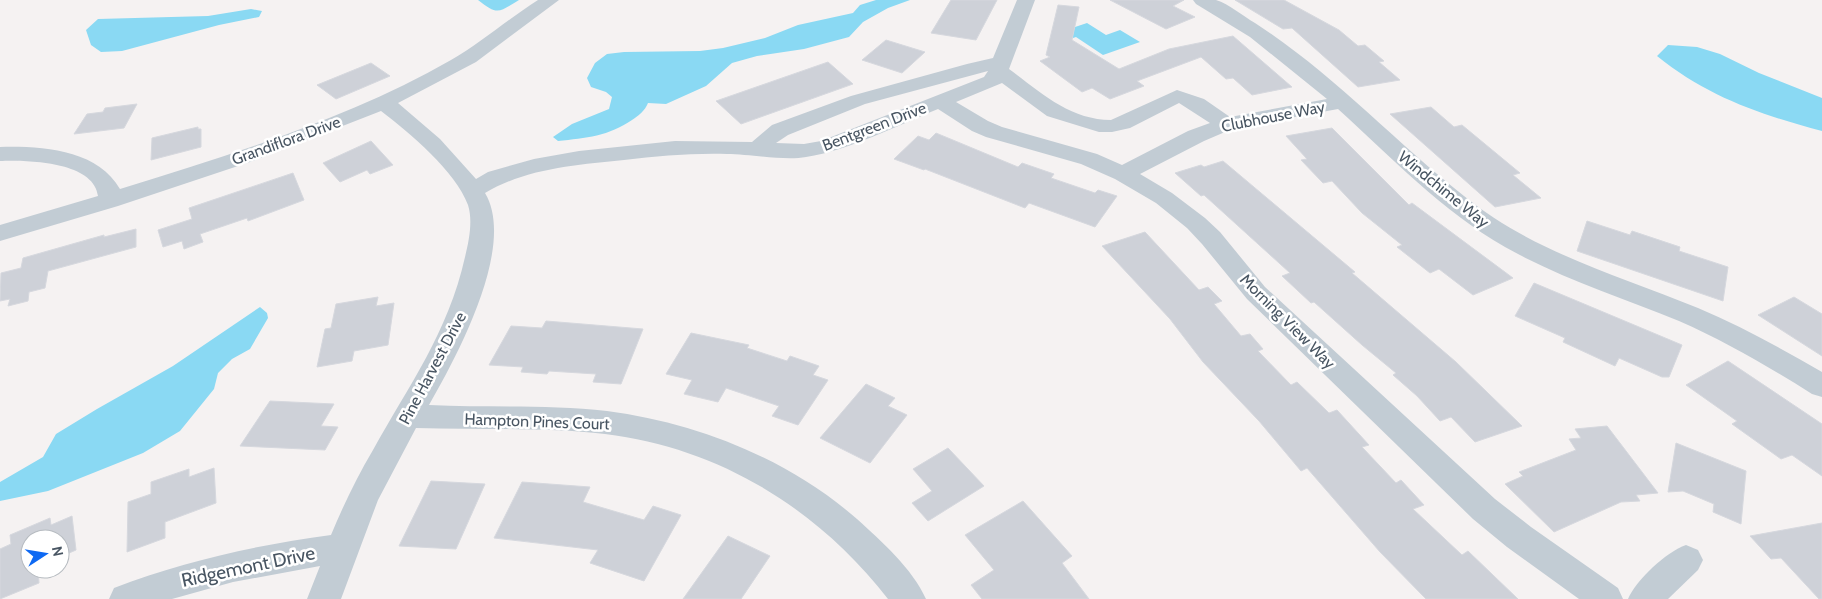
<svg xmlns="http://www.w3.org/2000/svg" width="1822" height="599" font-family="Cabin,sans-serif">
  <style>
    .water { fill: #8ad9f3 }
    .building { fill: #ced1d8; stroke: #d6d8de }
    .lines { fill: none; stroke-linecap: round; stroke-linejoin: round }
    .minor { fill: #c2ccd4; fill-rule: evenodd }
    .labels { text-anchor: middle; stroke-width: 5; stroke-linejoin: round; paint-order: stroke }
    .street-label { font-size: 16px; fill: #485562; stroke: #fff }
    .near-street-label { font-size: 19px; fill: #485562; stroke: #fff }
  </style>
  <rect width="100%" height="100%" fill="#f5f2f2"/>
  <g class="water">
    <path d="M478,0H519C499,12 498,16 478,0Z"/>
    <path d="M876,0H910L888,8L863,22L849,37L804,49L757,56L732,63L706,86L666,104L648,103C645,111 638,116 632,120C609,136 586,138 558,141L553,137L572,124L609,109L612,97L606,92L591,87L587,78L595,63L607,54L624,52L700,51L723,48L765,38L798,25L853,13L860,5Z"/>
    <polygon points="251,9 262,11 259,17 219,25 122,51 101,52 91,45 86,30 98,19 208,16"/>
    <polygon points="1087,23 1106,35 1120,30 1140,42 1103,55 1076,37 1070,39 1060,32"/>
    <path d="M1668,45L1697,47L1720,54L1759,73L1822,98V131C1759,114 1708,97 1657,56Z"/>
    <polygon points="260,307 267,313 268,318 250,349 232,359 218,373 214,389 180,431 143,453 48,491 0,501 0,482 43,457 56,434 97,409 173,366"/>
  </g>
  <g class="building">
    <polygon points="951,0 997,0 976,40 931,33"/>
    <polygon points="1110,0 1184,0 1173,6 1195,17 1166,29"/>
    <polygon points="1235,0 1284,0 1339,30 1358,46 1365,45 1384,61 1379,62 1400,80 1358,87 1292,28 1283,29"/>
    <polygon points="1058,5 1079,7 1072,40 1119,69 1169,49 1233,36 1292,87 1252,95 1233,78 1226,79 1201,57 1137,81 1144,86 1110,99 1092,88 1082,92 1040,61 1050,57 1046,55"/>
    <polygon points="886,40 925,52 902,73 862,60"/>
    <polygon points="828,62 853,84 741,124 716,101"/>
    <polygon points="371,63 390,76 336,99 317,85"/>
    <polygon points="137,104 124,128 74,134 87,114 103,112 105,108"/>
    <polygon points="1431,107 1454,127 1462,125 1520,173 1513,175 1541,198 1495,207 1390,114"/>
    <polygon points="198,127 198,129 201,129 201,147 151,160 152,138"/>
    <polygon points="1332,128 1409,205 1412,203 1513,278 1473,295 1439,269 1430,273 1397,247 1402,245 1362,213 1332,181 1323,183 1301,160 1307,159 1286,136"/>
    <polygon points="936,133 1018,167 1022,163 1054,174 1051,178 1095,193 1098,190 1117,196 1095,227 1029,203 1025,208 925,169 924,170 894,159 918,136 929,140"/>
    <polygon points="371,141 393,165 370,174 367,170 340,182 323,163"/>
    <polygon points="1223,161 1355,272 1352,273 1456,362 1522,426 1475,442 1451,417 1440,421 1417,396 1393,375 1396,373 1362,345 1314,302 1311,303 1282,276 1290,273 1204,195 1201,196 1175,173 1201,165 1204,167"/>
    <polygon points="293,173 304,200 248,221 247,218 200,234 203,242 184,249 182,241 163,247 158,230 192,219 189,208"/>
    <polygon points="1587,221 1630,235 1632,231 1680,247 1679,251 1728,267 1723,301 1577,251"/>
    <polygon points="136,229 136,247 48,271 45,288 29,292 28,301 8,306 10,299 0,301 1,273 21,268 23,258 104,235 104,237"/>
    <polygon points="1145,232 1199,290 1208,287 1222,301 1214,304 1241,336 1250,334 1263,349 1258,351 1291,385 1297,382 1329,413 1337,410 1369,445 1362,447 1396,483 1401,480 1424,505 1413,509 1462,555 1468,551 1518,599 1426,599 1380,552 1307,468 1301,471 1259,421 1203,362 1170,319 1102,246"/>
    <polygon points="1534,283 1682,345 1669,377 1662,377 1619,358 1615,366 1563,342 1565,338 1515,316"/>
    <polygon points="378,297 376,306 394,303 388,345 354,351 352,361 317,367 325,329 331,328 336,304"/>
    <polygon points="1794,297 1822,314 1822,356 1758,315"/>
    <polygon points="546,321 643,329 621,384 593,382 596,374 549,371 547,374 521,372 523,367 489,365 511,326 542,328"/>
    <polygon points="691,333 749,345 747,348 787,361 790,356 819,366 813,375 828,380 798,425 772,416 779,406 726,388 718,402 684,394 692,380 666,374"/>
    <polygon points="1728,361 1822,424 1822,476 1792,455 1781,459 1732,424 1737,421 1686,385"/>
    <polygon points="866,384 895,398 888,406 907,415 870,463 820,438"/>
    <polygon points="270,401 334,404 321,426 338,427 325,450 240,446"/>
    <polygon points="1607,426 1658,493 1636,495 1640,501 1621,502 1554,532 1505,484 1523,476 1519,472 1576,450 1569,439 1581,438 1575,429"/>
    <polygon points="1676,443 1746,471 1741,524 1713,512 1714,504 1683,491 1668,492"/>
    <polygon points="948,448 984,486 928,521 912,503 932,491 913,469"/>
    <polygon points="214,468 216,503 165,522 165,538 127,552 128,502 151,494 151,482 189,469 189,477"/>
    <polygon points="431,481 485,484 456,549 399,546"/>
    <polygon points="522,482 590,487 583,502 644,520 653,506 681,515 644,581 590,563 598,550 494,538"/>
    <polygon points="1023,501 1072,556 1062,563 1089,599 982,599 971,585 994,570 965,535"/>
    <polygon points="72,516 76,550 60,557 60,539 30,539 30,569 38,569 39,583 0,599 0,549 11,544 10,535 50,518 51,525"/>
    <polygon points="1822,523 1822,599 1819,599 1781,558 1771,559 1750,536"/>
    <polygon points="728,536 770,556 741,599 683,599"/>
  </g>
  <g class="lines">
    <g class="minor">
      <path d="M538,0H559L476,62L398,103L440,139L476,179L488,172L534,159L579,151L675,141L752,142L772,125L851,96L967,64L993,58L1017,0H1035L1009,69C1040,92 1070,120 1111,120L1177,90L1204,99L1230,117L1327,99L1250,37L1196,4L1193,0C1200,0 1209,0 1216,0C1229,4 1243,16 1255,23C1331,72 1393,140 1464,196C1533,252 1617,275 1698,308C1741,326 1782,349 1822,372V397L1812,394C1769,367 1725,341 1679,321C1621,297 1560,278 1505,247C1442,211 1391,157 1338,109L1232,129L1204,141L1140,174L1172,193L1205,218L1220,232L1265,287L1495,499L1531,527L1618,588L1623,599H1579L1507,547L1473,519L1247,299L1202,244L1187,228L1156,203L1115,179L1081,164L986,137L972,131L938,109C896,126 850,150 806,157C785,161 749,154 727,154C692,153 658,156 624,160C577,165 527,168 485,193C517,246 456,358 429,405C488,408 549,404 607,411C698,423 788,459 857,519C882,542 912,568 926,599H888C818,509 720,448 605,434C544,427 479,430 416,428L378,500L341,599H307L320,566L233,582L172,599H109L114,588C184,561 257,545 331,535C343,506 357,477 373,450C409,385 448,333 465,257C469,241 473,221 468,205C456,172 409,132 381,111L250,162L118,206L0,241V225L98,196C94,161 25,160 0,161V147C41,146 97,149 120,189C232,154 348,119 451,60C481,43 508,19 538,0ZM988,71L984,77L821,141L804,144L776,143L788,135L865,104ZM1002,83L1047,116L1099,132H1112L1130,128L1179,103L1210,123L1188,131L1122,165L1097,154L1002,127L988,121L956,102Z"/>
      <path d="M1686,545L1698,550L1703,560L1698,570L1668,599H1628C1636,580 1666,552 1686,545Z"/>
    </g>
  </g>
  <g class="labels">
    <g class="street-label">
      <text transform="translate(1273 116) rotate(-11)" y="6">Clubhouse Way</text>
      <text transform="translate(874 126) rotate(-21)" y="6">Bentgreen Drive</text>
      <text transform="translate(286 140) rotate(-20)" y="6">Grandiflora Drive</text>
      <text transform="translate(1444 189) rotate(39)" y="6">Windchime Way</text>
      <text transform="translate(1288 321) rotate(45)" y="6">Morning View Way</text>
      <text transform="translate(432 368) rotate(-62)" y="6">Pine Harvest Drive</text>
      <text transform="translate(537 421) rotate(2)" y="6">Hampton Pines Court</text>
    </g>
    <g class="near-street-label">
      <text transform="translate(248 566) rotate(-12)" y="7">Ridgemont Drive</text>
    </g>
  </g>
  <g transform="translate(45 554) rotate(78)"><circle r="24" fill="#ffffff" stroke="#b6bbc0"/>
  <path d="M0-4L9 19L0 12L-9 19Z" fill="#0e69f3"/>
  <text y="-8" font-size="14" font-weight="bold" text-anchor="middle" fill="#485562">N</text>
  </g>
</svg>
